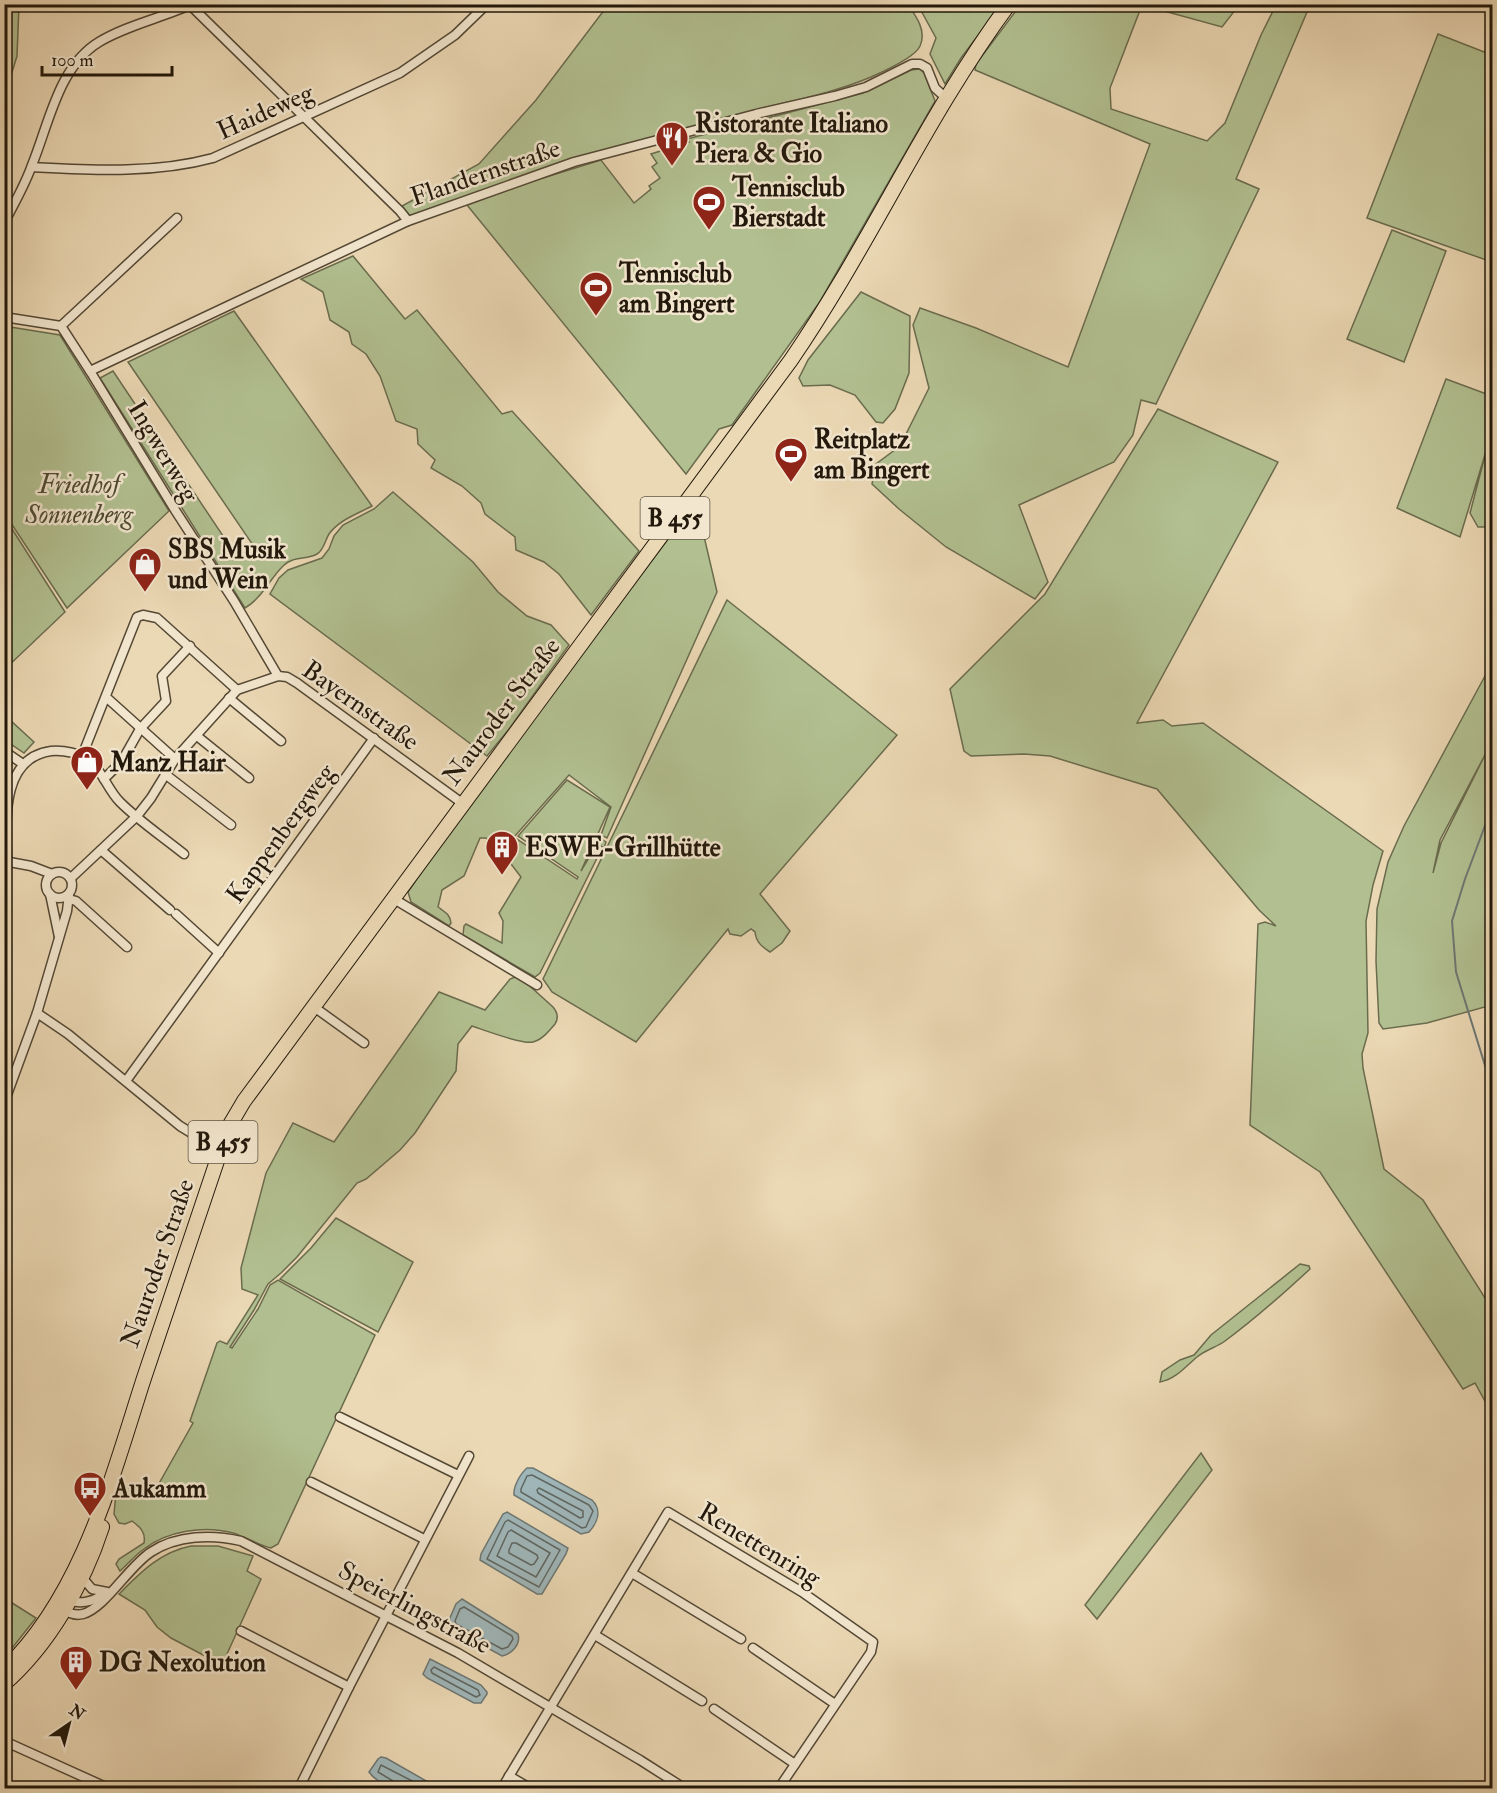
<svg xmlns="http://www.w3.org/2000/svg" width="1497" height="1793" font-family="'IM FELL Double Pica',serif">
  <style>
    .green { fill: #b2c091; stroke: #6a6c4e; stroke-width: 1.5; fill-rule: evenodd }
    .water { fill: #9fb6b9; stroke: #6d7773; stroke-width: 1.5 }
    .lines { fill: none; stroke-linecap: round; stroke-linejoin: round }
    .shore { stroke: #606762; stroke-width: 1.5 }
    .stream { stroke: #6d7773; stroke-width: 2 }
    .street-casing { stroke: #544835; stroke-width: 11 }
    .primary-casing { stroke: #22180b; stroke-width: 16 }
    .street { stroke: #f2e6ce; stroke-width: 8 }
    .primary { stroke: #ebd8b4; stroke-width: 14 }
    .labels { text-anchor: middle; stroke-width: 5; stroke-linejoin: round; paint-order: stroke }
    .shield { fill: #f2e6ce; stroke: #605646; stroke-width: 1.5 }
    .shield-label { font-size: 24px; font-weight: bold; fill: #22180b }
    .street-label { font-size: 26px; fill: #22180b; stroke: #f2e6ce }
    .poi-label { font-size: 26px; font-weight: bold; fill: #22180b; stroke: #f2e6ce; text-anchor: start }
    .park-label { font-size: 26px; font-style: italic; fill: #4d4a33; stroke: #f2e6ce }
  </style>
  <rect width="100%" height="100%" fill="#ebd8b4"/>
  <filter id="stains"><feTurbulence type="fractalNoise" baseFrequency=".00333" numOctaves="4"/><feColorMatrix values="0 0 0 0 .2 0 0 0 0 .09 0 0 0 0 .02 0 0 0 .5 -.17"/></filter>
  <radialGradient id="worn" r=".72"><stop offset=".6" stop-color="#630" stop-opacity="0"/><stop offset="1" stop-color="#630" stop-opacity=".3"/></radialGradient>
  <g class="green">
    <polygon points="5,4 19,5 17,56 5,95"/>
    <polygon points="1021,4 1239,5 1222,27 1142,5 1110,88 1111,109 1207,141 1225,123 1261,35 1276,5 1310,5 1236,179 1259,189 1156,404 1141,400 1133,435 1114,462 1019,505 1048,582 1035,599 946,547 899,509 872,484 876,464 900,446 929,388 913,325 920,308 976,328 1068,367 1150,144 975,70 976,64"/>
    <path d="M608,5H908C916,16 927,31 920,46C915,58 882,72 871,77C824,97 774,103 727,118C621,150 515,183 410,216L402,206L479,164L536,100Z"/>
    <polygon points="918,5 1001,5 961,58 945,84 930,54 936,38"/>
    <polygon points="1438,34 1492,55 1492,262 1367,218"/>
    <polygon points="920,69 924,73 935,101 819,303 732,425 719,429 686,474 467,205 530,182 601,160 634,203 651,189 649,186 660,178 652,167 657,163 651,154 689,142 687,139 863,93 911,70"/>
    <polygon points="1392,230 1446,251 1404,362 1347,339"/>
    <polygon points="353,256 405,319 417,310 502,414 512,411 639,551 591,615 559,574 544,562 516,550 515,537 485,514 481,503 462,486 431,468 435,460 418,444 417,429 396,421 380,376 366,354 352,344 349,332 330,320 323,292 301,279"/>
    <polygon points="861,292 910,316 909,373 895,409 883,423 876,422 855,395 830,385 803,386 799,378 808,360"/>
    <path d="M234,311L372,506C357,514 339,520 329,534C325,540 324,550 317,554C307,560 292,556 283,566C269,580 262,598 245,608L100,378L113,371L239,560L255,548L128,362Z"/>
    <polygon points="4,326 60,335 169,511 67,608 5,514"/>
    <polygon points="1446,379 1492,396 1492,527 1478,527 1470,513 1487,448 1460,537 1397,508"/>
    <polygon points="1158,409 1278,462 1137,723 1163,720 1172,726 1203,723 1383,851 1373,885 1366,921 1368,1033 1362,1054 1363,1068 1384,1169 1423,1200 1492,1309 1492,1414 1475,1383 1463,1389 1320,1172 1250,1125 1258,924 1265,922 1276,926 1259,910 1157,789 1050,756 1024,754 971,756 964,751 950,689 1045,594"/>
    <polygon points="393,492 473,562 498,592 527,616 551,625 569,645 509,729 487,756 270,594 279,578 288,570 322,558 329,549 334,536 343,525 374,509"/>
    <path d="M696,502L717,592L607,838L601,835L611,807L569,775L514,837L577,879L578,877L518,836L567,780L610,807L597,836L606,842L604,848L594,842L581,871L594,849L600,852L540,973L535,977L463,935L464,926L466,924L502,943L503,921L499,913L521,877L505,856L486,838H480L464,876L442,890L438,907C445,912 450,914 451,923L449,926L411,902L408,892L461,814Z"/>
    <polygon points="5,518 65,612 5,669 4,669"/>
    <path d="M727,600L897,735L760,894L790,931L782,943L770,952C762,947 756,942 755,932L751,929L741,936L730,934L728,929L636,1042L552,992L543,979Z"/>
    <path d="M1492,663V811L1486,849L1492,867V1005L1427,1023L1383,1029L1379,1023L1376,961L1377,909L1388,862L1404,826ZM1487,751L1441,843L1433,873L1440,840Z"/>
    <polygon points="4,708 7,708 9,719 34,742 24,753 5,740"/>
    <path d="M515,977L523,980L553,1007C558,1013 559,1018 555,1024C549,1031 542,1040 533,1042C523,1045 484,1030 472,1026L458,1044L456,1071L415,1133L400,1150L366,1179L357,1183L297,1257L281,1273L268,1284L254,1310L230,1347L232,1348L258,1309L270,1285L278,1280L375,1335L278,1544L271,1548C258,1545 246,1537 233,1533C204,1525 167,1531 144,1549C135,1555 128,1564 120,1571L116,1564L119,1559L144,1543C146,1532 140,1527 132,1521L125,1524L119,1523L114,1514L117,1482L153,1494L193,1423L190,1421L217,1343L220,1341L227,1344L258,1295L242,1289L241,1268L266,1173L293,1123L334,1142L439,992L485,1010L510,979Z"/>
    <polygon points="336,1218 413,1262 378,1332 280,1279 311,1248"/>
    <path d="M1300,1264L1309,1266L1310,1269C1283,1294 1255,1319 1225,1341C1217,1347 1205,1350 1197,1357C1185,1367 1176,1379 1160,1382L1162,1372L1180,1360L1194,1355L1211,1335Z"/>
    <polygon points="1201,1453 1212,1470 1097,1619 1085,1605"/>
    <path d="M191,1546H218L253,1556L247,1571L261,1579L222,1665L171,1638L157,1627L145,1610L119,1594C140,1573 160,1552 191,1546Z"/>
    <polygon points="9,1601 36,1618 5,1657 5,1604"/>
  </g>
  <g class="water">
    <path d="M527,1468H533L592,1500C602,1510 598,1522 589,1532L581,1534L514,1495C513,1487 520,1474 527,1468Z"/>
    <polygon points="507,1512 568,1548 566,1554 542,1594 537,1594 480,1560 481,1554 503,1514"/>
    <path d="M462,1599L518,1634C521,1644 512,1654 502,1656L451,1628L449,1620L456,1604Z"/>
    <polygon points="430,1659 481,1685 487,1692 487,1694 481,1703 474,1703 427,1678 423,1674"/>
    <path d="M381,1757L386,1758L428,1782L432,1788C412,1792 382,1790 369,1772L378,1759Z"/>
  </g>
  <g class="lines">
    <g class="shore">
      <polygon points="532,1475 589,1505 593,1511 586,1527 582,1528 521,1492 521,1489 527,1476"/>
      <polygon points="539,1488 583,1511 583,1517 580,1518 538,1493 537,1490"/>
      <polygon points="508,1520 560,1550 539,1587 487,1559 505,1522"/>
      <polygon points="511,1530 550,1553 536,1577 497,1556 508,1532"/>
      <polygon points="512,1543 516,1543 537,1555 538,1558 534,1564 531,1565 509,1553 509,1550"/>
      <polygon points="464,1607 512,1636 513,1639 508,1647 502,1649 456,1624 455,1621 460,1609"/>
      <polygon points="434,1667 478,1690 480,1695 476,1697 432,1673 431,1670"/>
      <polyline points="396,1788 393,1781 378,1772 381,1765 426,1788"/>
    </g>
    <polyline class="stream" points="1492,807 1465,879 1452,921 1456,972 1492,1088"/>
    <g class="street-casing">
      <g id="street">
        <polyline points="190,5 400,211 408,221"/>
        <path d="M32,167C92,170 154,174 213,158L400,73L455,35L487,4"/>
        <path d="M4,223C14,204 25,185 32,165C49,124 58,67 99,42C127,25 162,18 192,4"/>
        <polyline points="4,317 61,326 90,371 175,510 234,601 278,676"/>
        <polyline points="61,326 177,218"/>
        <polyline points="90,371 408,221 574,162 756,114 835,96 866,87 912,64 920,64 927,68 935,88 946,98"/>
        <polyline points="106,697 175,759"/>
        <polyline points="229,698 281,741"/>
        <polyline points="197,736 249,778"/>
        <polyline points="4,751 23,764"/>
        <polyline points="82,756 137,617 143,615 157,618 237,690"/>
        <polyline points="165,774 231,825"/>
        <polyline points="104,779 122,761 140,729 166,701 162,676 190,646"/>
        <polyline points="101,850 170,910"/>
        <polyline points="4,861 31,866 52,874"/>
        <path d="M7,862C6,823 0,758 51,751C64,750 80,753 90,761C103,772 108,790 120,802C139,821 163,837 184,854"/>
        <circle cx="59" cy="885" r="13"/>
        <polyline points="71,878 137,816 151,798 175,759 237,690 278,676 287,677 297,683 462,803"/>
        <polyline points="50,894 59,937"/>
        <polyline points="69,899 76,901 127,947"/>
        <polyline points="394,899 537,985"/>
        <polyline points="176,914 219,953"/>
        <polyline points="314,1007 364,1043"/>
        <polyline points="37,1013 68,1034 180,1126 198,1137 222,1146"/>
        <polyline points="126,1081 374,738"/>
        <polyline points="4,1103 37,1013 67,911 69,894"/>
        <polyline points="340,1417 458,1475"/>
        <polyline points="311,1482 424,1539"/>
        <polyline points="632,1573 741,1639"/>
        <polyline points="81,1576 92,1589 107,1592"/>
        <path d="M65,1600C80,1604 91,1603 104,1594"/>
        <path d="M62,1608C68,1613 75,1616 83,1614C105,1608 129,1566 151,1552C177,1535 212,1534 241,1541L458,1653L640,1760L684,1788"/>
        <polyline points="241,1631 349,1687"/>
        <polyline points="595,1635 702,1701"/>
        <polyline points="753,1648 835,1704"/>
        <polyline points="714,1709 795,1764"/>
        <polyline points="4,1741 108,1788"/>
        <polyline points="509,1776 530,1788"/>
        <polyline points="299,1788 349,1687 469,1456"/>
        <polyline points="502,1788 668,1512 802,1592 873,1642 871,1652 779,1788"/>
      </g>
    </g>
    <g class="primary-casing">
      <g id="primary">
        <path d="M4,1670C82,1596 112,1477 144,1378C170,1301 196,1223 222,1146L231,1123L244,1101L791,360C870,245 926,116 1009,4"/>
        <path d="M4,1684C49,1645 84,1583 102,1527"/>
      </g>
    </g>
    <use href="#street" class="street"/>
    <use href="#primary" class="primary"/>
  </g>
  <defs>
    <g id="restaurant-pin" transform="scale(1.725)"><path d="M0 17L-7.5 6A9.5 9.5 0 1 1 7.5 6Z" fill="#8f2418" stroke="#f2e6ce"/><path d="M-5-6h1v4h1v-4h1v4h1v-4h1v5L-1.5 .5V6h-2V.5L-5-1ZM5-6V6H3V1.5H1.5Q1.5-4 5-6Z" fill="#fff"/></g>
    <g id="stadium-pin" transform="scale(1.725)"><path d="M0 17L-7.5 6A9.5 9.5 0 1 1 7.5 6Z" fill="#8f2418" stroke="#f2e6ce"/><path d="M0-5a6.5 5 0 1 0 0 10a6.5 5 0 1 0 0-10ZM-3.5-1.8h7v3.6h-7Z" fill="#fff"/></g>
    <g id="shop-pin" transform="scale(1.725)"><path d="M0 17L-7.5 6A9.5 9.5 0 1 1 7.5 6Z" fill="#8f2418" stroke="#f2e6ce"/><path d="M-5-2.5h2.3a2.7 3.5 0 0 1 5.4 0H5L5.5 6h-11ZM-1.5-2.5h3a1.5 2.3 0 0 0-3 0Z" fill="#fff"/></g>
    <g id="building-pin" transform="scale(1.725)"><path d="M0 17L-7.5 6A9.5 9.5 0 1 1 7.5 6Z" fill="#8f2418" stroke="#f2e6ce"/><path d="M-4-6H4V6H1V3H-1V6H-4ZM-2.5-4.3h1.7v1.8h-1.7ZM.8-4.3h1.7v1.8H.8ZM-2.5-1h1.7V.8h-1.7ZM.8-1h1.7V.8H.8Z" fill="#fff"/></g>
    <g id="bus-pin" transform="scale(1.725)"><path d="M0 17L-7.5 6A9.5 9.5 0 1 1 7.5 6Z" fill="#8f2418" stroke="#f2e6ce"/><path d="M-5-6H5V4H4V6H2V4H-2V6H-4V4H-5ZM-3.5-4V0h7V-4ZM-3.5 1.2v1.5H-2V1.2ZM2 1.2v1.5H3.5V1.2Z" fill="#fff"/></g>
  </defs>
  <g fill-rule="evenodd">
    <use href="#restaurant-pin" x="672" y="138"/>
    <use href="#stadium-pin" x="709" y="202"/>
    <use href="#stadium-pin" x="596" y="288"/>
    <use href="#stadium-pin" x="791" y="454"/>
    <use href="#shop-pin" x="145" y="564"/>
    <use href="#shop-pin" x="87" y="762"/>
    <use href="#building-pin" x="502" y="847"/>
    <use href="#bus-pin" x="90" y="1488"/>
    <use href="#building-pin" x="76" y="1662"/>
  </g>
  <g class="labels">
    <g class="shield">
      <rect x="640.5" y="497" width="69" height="42" rx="4.5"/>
      <rect x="188.5" y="1121" width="69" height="42" rx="4.5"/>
    </g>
    <g class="shield-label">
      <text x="675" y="526">B 455</text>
      <text x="223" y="1150">B 455</text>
    </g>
    <g class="street-label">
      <text transform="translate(265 111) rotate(-24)" y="9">Haideweg</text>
      <text transform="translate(485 172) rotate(-19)" y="9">Flandernstraße</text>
      <text transform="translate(164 451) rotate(59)" y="9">Ingwerweg</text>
      <text transform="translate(361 705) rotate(35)" y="9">Bayernstraße</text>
      <text transform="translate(501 711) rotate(-53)" y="9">Nauroder Straße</text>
      <text transform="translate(280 833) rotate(-54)" y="9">Kappenbergweg</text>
      <text transform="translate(157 1263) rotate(-71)" y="9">Nauroder Straße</text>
      <text transform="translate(760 1544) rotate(31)" y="9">Renettenring</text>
      <text transform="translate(415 1607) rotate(28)" y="9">Speierlingstraße</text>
    </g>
    <g class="poi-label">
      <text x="695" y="132">Ristorante Italiano<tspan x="695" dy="30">Piera &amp; Gio</tspan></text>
      <text x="732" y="196">Tennisclub<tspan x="732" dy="30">Bierstadt</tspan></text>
      <text x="619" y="282">Tennisclub<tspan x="619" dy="30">am Bingert</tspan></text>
      <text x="814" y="448">Reitplatz<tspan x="814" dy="30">am Bingert</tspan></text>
      <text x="168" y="558">SBS Musik<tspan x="168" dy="30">und Wein</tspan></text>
      <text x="110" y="771">Manz Hair</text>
      <text x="525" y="856">ESWE-Grillhütte</text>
      <text x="113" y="1497">Aukamm</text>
      <text x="99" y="1671">DG Nexolution</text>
    </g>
    <g class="park-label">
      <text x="79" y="493">Friedhof<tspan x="79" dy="30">Sonnenberg</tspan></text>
    </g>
  </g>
  <rect width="1497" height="1793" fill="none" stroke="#ebd8b4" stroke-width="24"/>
  <rect x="6" y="6" width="1485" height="1781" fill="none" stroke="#22180b" stroke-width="3"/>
  <rect x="12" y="12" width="1473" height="1769" fill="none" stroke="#22180b" stroke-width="1.5"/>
  <g transform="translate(69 1724) rotate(35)" stroke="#f2e6ce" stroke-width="4.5" paint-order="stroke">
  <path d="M0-4.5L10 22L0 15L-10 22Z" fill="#22180b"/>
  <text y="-9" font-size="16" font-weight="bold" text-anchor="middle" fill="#22180b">N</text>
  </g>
  <path d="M42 66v9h130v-9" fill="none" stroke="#22180b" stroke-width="3"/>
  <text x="51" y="66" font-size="18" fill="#22180b" stroke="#f2e6ce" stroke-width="4.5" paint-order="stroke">100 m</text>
  <rect width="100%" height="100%" filter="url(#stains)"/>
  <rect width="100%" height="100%" fill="url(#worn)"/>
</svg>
